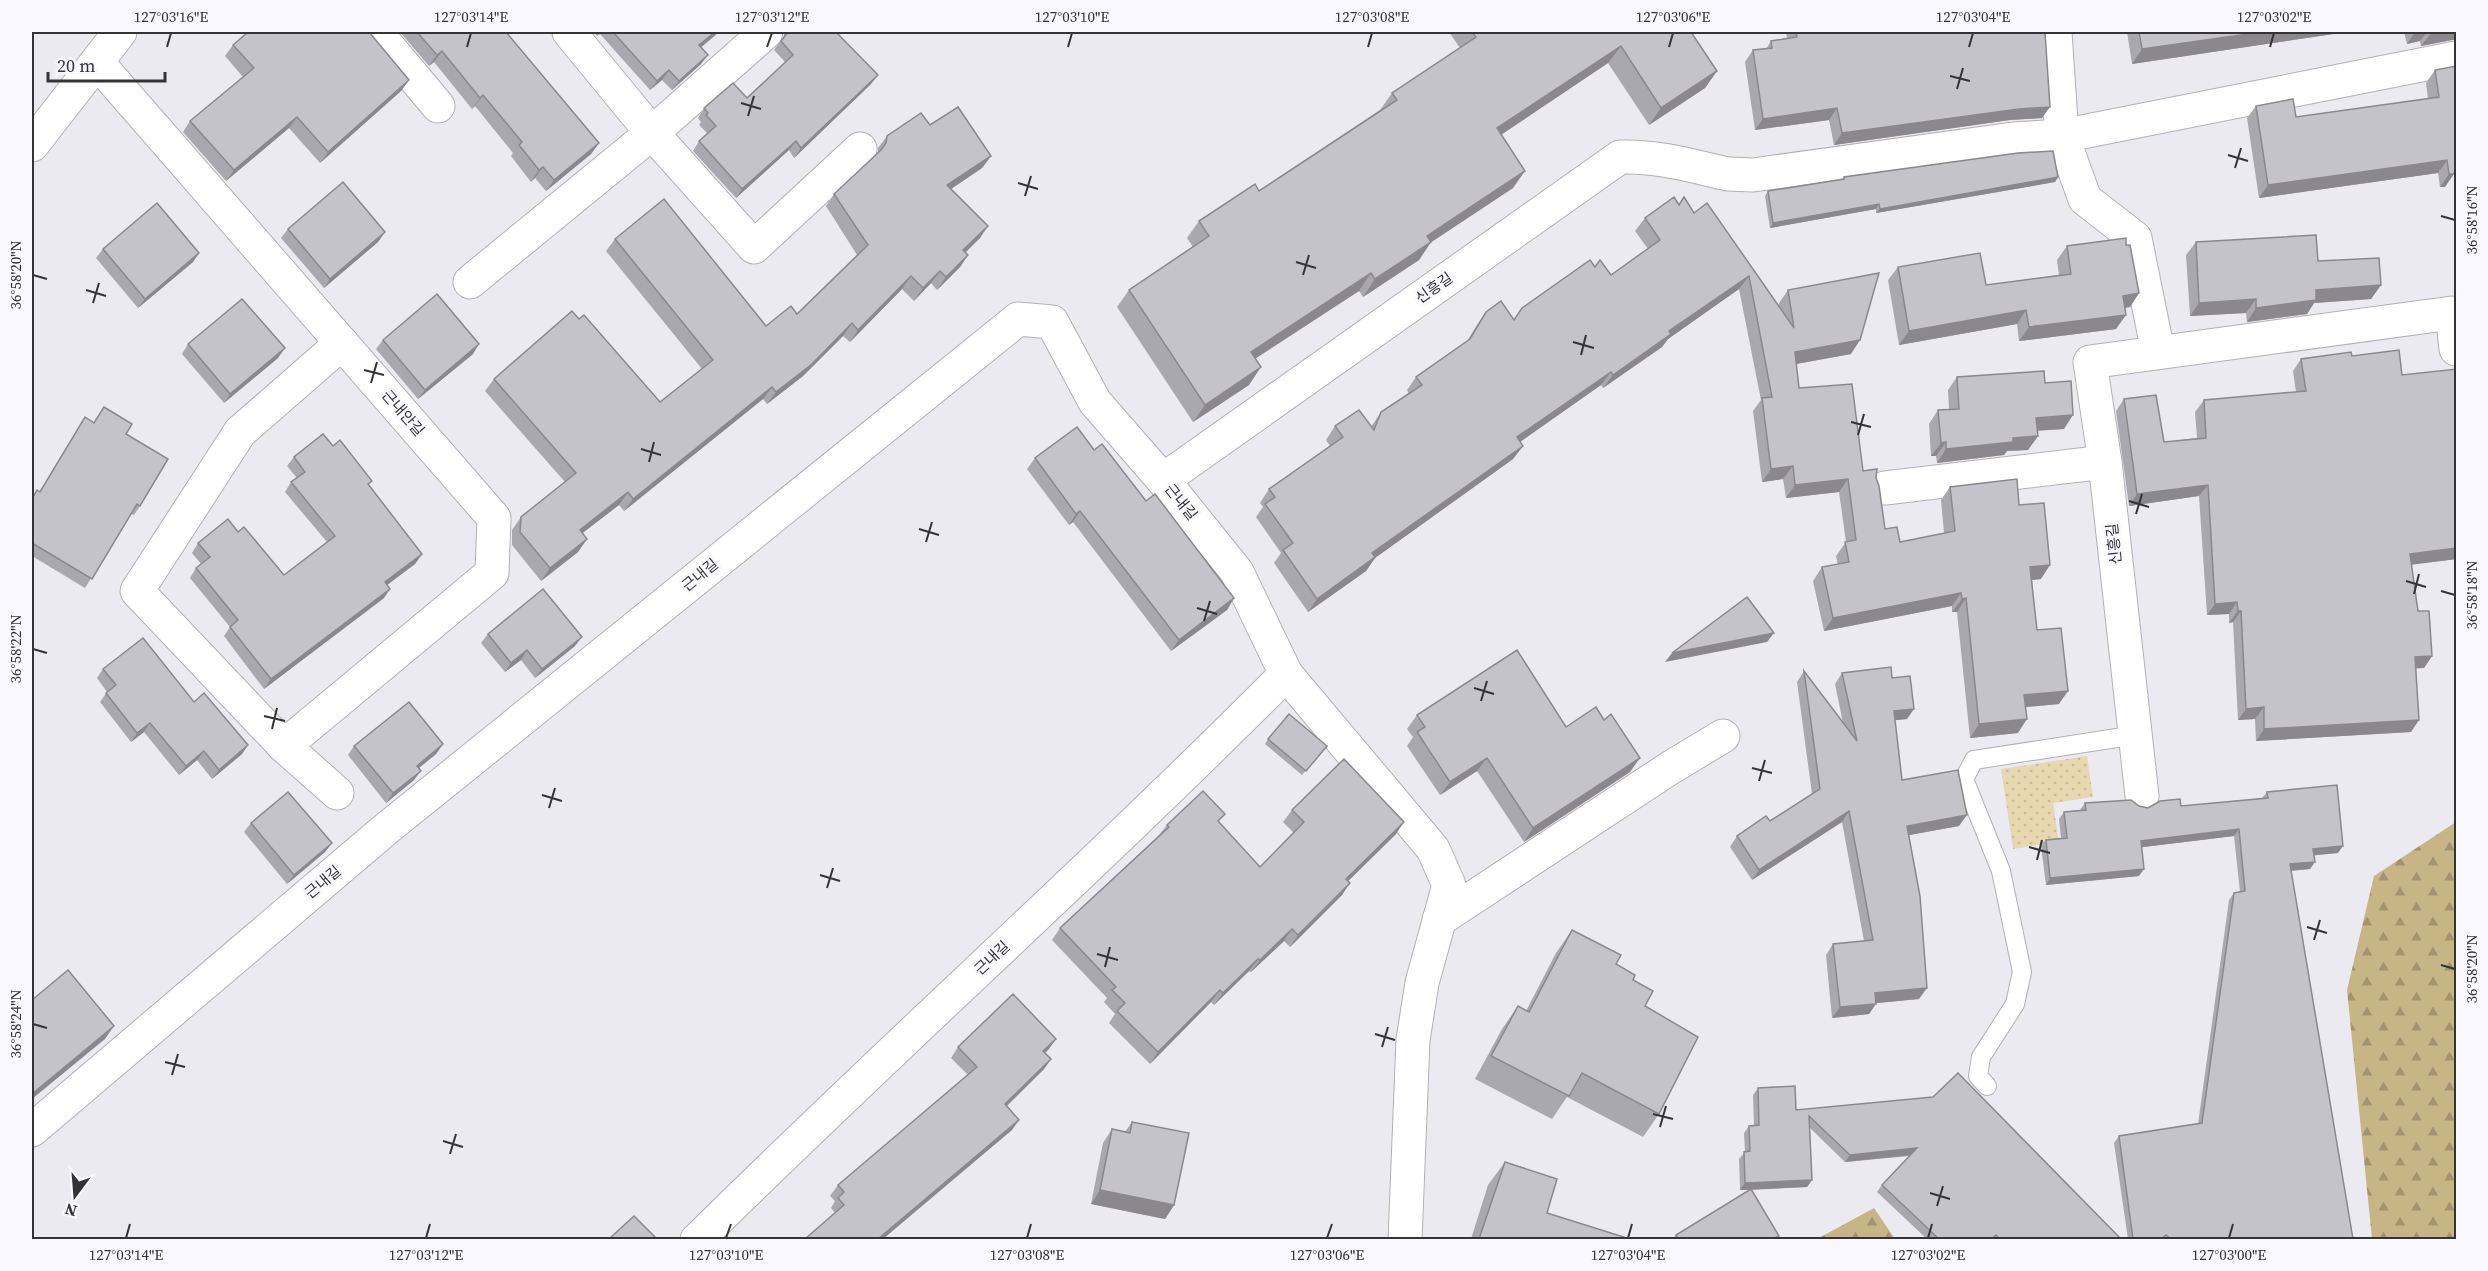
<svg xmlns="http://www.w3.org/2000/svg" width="2488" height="1271" font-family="'Source Serif 4','Noto Sans KR',serif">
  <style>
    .grass { fill: url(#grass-dots) }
    .forest { fill: url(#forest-firs) }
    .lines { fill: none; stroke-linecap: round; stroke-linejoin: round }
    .lane-casing { stroke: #b2b0b6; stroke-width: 20 }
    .street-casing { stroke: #b2b0b6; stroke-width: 35 }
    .lane { stroke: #fff; stroke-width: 18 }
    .street { stroke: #fff; stroke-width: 33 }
    .wall { fill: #a9a8ae }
    .shaded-wall { fill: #8a888d }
    .building { fill: #c5c3ca; stroke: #8a888d; stroke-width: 1.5 }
    .ticks { fill: none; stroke: #343436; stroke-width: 2 }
    .labels { text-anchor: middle; stroke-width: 6; stroke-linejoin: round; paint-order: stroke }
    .street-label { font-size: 15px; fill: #343436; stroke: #faf8ff }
    .neatline { fill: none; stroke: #343436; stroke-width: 2 }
    .ticks-label { font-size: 15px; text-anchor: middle; fill: #343436 }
  </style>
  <defs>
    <pattern id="grass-dots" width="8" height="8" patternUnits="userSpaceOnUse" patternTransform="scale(1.5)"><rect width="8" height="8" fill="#e8d8b1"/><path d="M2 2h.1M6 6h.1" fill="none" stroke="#c8ba99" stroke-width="1.8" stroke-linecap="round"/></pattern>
    <pattern id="forest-firs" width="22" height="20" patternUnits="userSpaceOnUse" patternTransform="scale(1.5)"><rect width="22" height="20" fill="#c7b586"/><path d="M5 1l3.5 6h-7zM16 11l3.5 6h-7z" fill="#a2946e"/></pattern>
  </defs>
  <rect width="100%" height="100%" fill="#eceaf1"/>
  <polygon class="grass" points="2087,756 2093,797 2053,803 2059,842 2013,849 2001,769"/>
  <g class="forest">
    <polygon points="2456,822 2456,1239 2372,1239 2347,990 2374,876"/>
    <polygon points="1874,1208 1895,1239 1817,1239"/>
  </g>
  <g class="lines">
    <g class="lane-casing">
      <polyline id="lane" points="1987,1086 1978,1076 1981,1057 2015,1004 2022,972 2001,871 1964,779 1974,760 2136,735"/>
    </g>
    <g class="street-casing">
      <g id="street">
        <polyline points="376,32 438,106"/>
        <polyline points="569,32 652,133 754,247 860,149"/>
        <polyline points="2055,32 2062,136 2085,199 2135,238 2158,352"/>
        <polyline points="97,62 494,518 492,573 284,746"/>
        <polyline points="32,145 120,32"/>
        <polyline points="1728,174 1753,175 2013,139 2062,136 2456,58"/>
        <polyline points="470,282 652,133 766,32"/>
        <path d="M1163,480L1620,157C1657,156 1688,165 1723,173"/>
        <polyline points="1885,488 2105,462"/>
        <polyline points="337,793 284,746 137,591 240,432 342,343"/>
        <polyline points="2142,796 2105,462 2090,362 2452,313 2456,349"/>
        <polyline points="1439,920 1670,768 1723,736"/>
        <polyline points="32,1130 386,829 1018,319 1052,322 1095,402 1163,480 1237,572 1286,674 1433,849 1449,885 1422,983 1413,1040 1405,1240"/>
        <path d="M697,1240C891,1048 1094,867 1286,674"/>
      </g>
    </g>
    <use href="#lane" class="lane"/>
    <use href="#street" class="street"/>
  </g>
  <g class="wall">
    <polygon points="400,32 506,32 599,143 591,154 546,191 535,178 531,182 511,156 513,153 475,106 472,109 434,62 429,66"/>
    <polygon points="593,32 719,32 701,47 701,64 672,90 662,80 650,90 600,34 597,36"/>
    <polygon points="784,32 836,32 871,84 794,158 789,150 736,198 693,151 699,141 708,134 699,125 701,122 698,118 704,108 747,98 785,62 774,50 784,36"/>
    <polygon points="1449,32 1691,32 1717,71 1705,88 1649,125 1608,63 1501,135 1513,188 1431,242 1419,260 1363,297 1359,291 1255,359 1249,385 1193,422 1117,307 1129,290 1193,247 1187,238 1199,221 1259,191 1380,110 1392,93 1460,48"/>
    <polygon points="1786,32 2045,32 2042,118 2010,120 1834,145 1829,120 1755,130 1745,62 1753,50 1766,49 1771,41 1787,38"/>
    <polygon points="2127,32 2347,32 2132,64"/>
    <polygon points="2404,32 2457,32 2452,40 2421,46 2420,41 2407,44"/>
    <polygon points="233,45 409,80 401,91 320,163 289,128 226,181 183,132 190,121 243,77 225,56"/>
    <polygon points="2435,70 2455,170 2445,187 2440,187 2438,173 2259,198 2247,118 2256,106 2296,117 2428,99 2426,83"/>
    <polygon points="930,125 991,156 982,168 951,189 980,238 965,252 968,255 960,267 937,290 931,283 914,301 902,289 850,342 843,336 803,376 767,404 763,399 624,511 619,505 582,533 587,539 578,552 541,581 512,545 512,530 521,517 565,482 485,391 494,379 579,319 660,402 702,369 606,251 615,239 766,326 797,314 857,255 826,206 834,194 878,154 878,148 887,136"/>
    <polygon points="1844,177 2058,177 2055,182 1876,213 1876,209 1770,228 1765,196 1768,191 1842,179"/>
    <polygon points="1684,197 1694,213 1779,307 1779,303 1788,290 1851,354 1796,364 1799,388 1863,471 1876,478 1885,529 1900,542 1944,533 1941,500 1950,487 2019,505 2041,579 2032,580 2037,630 2059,704 2026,707 2018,733 1970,738 1957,612 1952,612 1952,606 1824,631 1813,581 1822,567 1838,565 1836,556 1846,542 1839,492 1786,498 1783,479 1762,482 1753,411 1761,400 1739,289 1668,339 1662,347 1603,388 1601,385 1520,442 1523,446 1513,459 1375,558 1366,571 1308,612 1274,563 1281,553 1256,517 1263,507 1260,503 1269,489 1330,446 1326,440 1335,426 1371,427 1381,412 1409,394 1407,390 1416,377 1467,341 1477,325 1486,312 1514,319 1595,267 1611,275 1648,249 1635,231 1645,218 1679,204"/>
    <polygon points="288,229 385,232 378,242 324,288 281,238"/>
    <polygon points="2196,242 2318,261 2381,285 2371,299 2314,303 2307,314 2247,322 2246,313 2190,316 2186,255"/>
    <polygon points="2126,245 2139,293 2130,307 2125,308 2116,329 2019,341 2017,324 1899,345 1888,280 1898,267 1986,285 2059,275 2057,260 2067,246"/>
    <polygon points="103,249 199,253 193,262 138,308 96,258"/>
    <polygon points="383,340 473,354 418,399 376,349"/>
    <polygon points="188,344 278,358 224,403 182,354"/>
    <polygon points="2352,356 2402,375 2457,369 2457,559 2411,564 2418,611 2432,656 2424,668 2416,668 2411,732 2256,741 2255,719 2238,720 2233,622 2229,623 2229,614 2207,615 2199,496 2129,506 2116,411 2124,399 2164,442 2197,438 2195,412 2204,400 2296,392 2293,371 2301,359"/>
    <polygon points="1957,377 2045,383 2064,429 2037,431 2038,436 2028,450 2007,451 2004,455 1937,463 1936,456 1931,456 1929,424 1938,410 1949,410 1948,390"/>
    <polygon points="104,407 126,434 140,506 134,515 131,514 85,588 32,556 32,497 37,490 40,491 85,417 94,422"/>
    <polygon points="333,446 369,485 422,554 415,564 387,585 384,598 264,689 224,636 230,627 190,578 196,568 201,564 192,553 198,543 238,532 284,575 327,542 285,492 291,482 297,478 287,466 294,457"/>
    <polygon points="1094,450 1146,501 1234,598 1227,610 1171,651 1073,522 1069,525 1027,469 1035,458"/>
    <polygon points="488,634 575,646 535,678 521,660 505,672 481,643"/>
    <polygon points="103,669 194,702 248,745 242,754 212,779 197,760 179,775 144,732 131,742 100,702 107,692 97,678"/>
    <polygon points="1804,671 1843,723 1835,684 1842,673 1892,678 1907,719 1895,720 1902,780 1959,826 1908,835 1919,999 1876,1003 1869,1014 1832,1018 1826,955 1833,944 1864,941 1842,822 1752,880 1730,847 1737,836 1770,821 1812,794 1797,682"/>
    <polygon points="1417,715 1566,727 1630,772 1524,842 1477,771 1440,795 1407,746 1413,737 1407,729"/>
    <polygon points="1268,739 1327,746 1302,775 1265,744"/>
    <polygon points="443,744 436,754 419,768 414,780 386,803 348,755 354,746"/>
    <polygon points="2267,792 2338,853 2314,855 2310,869 2291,871 2353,1239 2128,1239 2114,1143 2119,1136 2198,1124 2229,900 2234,893 2240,892 2234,836 2142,847 2139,876 2046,885 2041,846 2046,840 2061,838 2059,819 2064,812 2080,810 2085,803 2139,806 2148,808 2181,806 2262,798"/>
    <polygon points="1292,810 1396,834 1348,881 1342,895 1290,947 1284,941 1251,972 1249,971 1214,1005 1211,1002 1150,1064 1109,1023 1115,1014 1104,1002 1107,998 1052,940 1060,928 1159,835 1167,825 1220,823 1260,867 1294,833 1283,822"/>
    <polygon points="251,823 332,843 325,852 287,884 244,832"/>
    <polygon points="1572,930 1616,964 1633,980 1645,1006 1659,1114 1643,1137 1567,1097 1552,1119 1475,1079 1502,1029 1518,1006 1526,1011 1556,953"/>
    <polygon points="958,1047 1049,1049 1045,1053 1051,1059 1044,1069 1007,1106 1012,1130 835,1213 831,1208 835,1201 830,1196 838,1185 968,1075 951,1058"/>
    <polygon points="1758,1088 1796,1110 2121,1239 1927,1239 1877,1192 1882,1185 1910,1156 1845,1162 1810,1128 1812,1180 1807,1187 1751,1190 1777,1239 1672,1239 1676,1235 1749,1190 1740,1190 1739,1159 1745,1152 1744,1133 1749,1126 1754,1125 1753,1095"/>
    <polygon points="1132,1122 1174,1205 1165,1219 1091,1204 1103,1143 1112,1129 1125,1132"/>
    <polygon points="1505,1162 1547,1213 1630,1239 1471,1239 1488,1185"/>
  </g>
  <g class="shaded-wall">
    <polygon points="715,32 719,32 692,55 699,45"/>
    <polygon points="2262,32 2347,32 2132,64 2142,49"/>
    <polygon points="2415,32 2427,32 2420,41 2407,44"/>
    <polygon points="2432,32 2457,32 2457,40 2452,40 2421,46"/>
    <polygon points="1621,46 1608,63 1484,146 1497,128"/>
    <polygon points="442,51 434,62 429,66 437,55"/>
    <polygon points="708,55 701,64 672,90 679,81"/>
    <polygon points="669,70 662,80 650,90 657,81"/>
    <polygon points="1717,71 1705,88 1649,125 1661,108"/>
    <polygon points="878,75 871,84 794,158 801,148"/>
    <polygon points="409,80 401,91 320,163 328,152"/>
    <polygon points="483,95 475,106 472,109 480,98"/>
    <polygon points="2050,107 2042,118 2010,120 1834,145 1842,133 2019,109"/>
    <polygon points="1837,108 1829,120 1755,130 1763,119"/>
    <polygon points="297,117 289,128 226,181 234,170"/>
    <polygon points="796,141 789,150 736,198 742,189"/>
    <polygon points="599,143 591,154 546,191 554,180"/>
    <polygon points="991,156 982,168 939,197 947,185"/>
    <polygon points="2447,160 2438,173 2259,198 2268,185"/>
    <polygon points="543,167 535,178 531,182 539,170"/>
    <polygon points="1525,171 1513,188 1415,253 1427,236"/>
    <polygon points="2449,174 2454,174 2445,187 2440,187"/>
    <polygon points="2058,177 2055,182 1876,213 1880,209"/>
    <polygon points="1879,204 1876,209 1770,228 1773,223"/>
    <polygon points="988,226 980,238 955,263 963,250"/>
    <polygon points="385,232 378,242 324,288 330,279"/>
    <polygon points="1431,242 1419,260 1363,297 1375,279"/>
    <polygon points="199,253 193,262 138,308 145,299"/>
    <polygon points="968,255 960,267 937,290 946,277"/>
    <polygon points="940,271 931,283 914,301 923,288"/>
    <polygon points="1371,273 1359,291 1239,369 1251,352"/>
    <polygon points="911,276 902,289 850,342 858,330"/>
    <polygon points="1749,276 1739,289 1668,339 1662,347 1603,388 1613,375 1669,331"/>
    <polygon points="2381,285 2371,299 2314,303 2307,314 2247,322 2256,308 2316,290"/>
    <polygon points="2139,293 2130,307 2114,309 2123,296"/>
    <polygon points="2256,299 2246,313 2190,316 2199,303"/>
    <polygon points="2026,310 2017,324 1899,345 1909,331"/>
    <polygon points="2126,315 2116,329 2019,341 2029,327"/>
    <polygon points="852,323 843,336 803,376 767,404 776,392"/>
    <polygon points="1860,340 1851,354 1785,366 1795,352"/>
    <polygon points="479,344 473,354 418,399 425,390"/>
    <polygon points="285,348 278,358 224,403 230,394"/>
    <polygon points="1261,367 1249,385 1193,422 1205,405"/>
    <polygon points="1611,372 1601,385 1507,451 1517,437"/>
    <polygon points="772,387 763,399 624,511 633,499"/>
    <polygon points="2073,415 2064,429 2027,431 2036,418"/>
    <polygon points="2038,436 2028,450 2007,451 2004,455 1937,463 1946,449 2013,438"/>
    <polygon points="1946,442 1936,456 1931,456 1941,443"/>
    <polygon points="1523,446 1513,459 1375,558 1366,571 1308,612 1317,599 1372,553"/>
    <polygon points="1793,466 1783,479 1762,482 1771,469"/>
    <polygon points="1848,479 1839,492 1786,498 1795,485"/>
    <polygon points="2208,485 2199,496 2129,506 2137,494"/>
    <polygon points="628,492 619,505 571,542 580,530"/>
    <polygon points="1080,511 1073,522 1069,525 1076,514"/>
    <polygon points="587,539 578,552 541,581 550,568"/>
    <polygon points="2457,548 2457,559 2402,566 2410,554"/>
    <polygon points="422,554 415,564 379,591 385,582"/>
    <polygon points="2050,565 2041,579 2021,581 2030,567"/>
    <polygon points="390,589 384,598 264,689 271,679"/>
    <polygon points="1961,593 1952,606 1824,631 1833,618"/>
    <polygon points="1234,598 1227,610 1171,651 1179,640"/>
    <polygon points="1966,598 1957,612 1952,612 1962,599"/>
    <polygon points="2237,602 2229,614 2207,615 2215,604"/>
    <polygon points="2238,611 2241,611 2233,622 2229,623"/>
    <polygon points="1774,633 1767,642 1665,662 1672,653"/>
    <polygon points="582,637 575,646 535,678 542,669"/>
    <polygon points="527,650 521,660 505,672 511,663"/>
    <polygon points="2432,656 2424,668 2407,669 2415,657"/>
    <polygon points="2068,691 2059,704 2015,708 2024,695"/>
    <polygon points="2264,707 2255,719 2238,720 2246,709"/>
    <polygon points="1914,709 1907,719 1886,721 1894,711"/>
    <polygon points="2027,719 2018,733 1970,738 1979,724"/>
    <polygon points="2419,720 2411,732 2256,741 2264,729"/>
    <polygon points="150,723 144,732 131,742 137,733"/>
    <polygon points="443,744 436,754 410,775 417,766"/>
    <polygon points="248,745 242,754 212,779 219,770"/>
    <polygon points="204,751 197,760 179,775 186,766"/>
    <polygon points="1487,758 1477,771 1440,795 1450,782"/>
    <polygon points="1640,758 1630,772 1524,842 1533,828"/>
    <polygon points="421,771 414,780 386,803 393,793"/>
    <polygon points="1849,811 1842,822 1752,880 1759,870"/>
    <polygon points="1967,815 1959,826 1899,837 1907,826"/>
    <polygon points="1404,822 1396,834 1338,891 1346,879"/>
    <polygon points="2239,829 2234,836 2136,848 2141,841"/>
    <polygon points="332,843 325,852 287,884 294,875"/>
    <polygon points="2343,846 2338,853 2308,856 2313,849"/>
    <polygon points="2315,862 2310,869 2285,871 2290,864"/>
    <polygon points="2144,869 2139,876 2046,885 2050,878"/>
    <polygon points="1350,883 1342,895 1290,947 1298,935"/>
    <polygon points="1292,929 1284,941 1251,972 1260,960"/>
    <polygon points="1258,959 1249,971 1214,1005 1223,993"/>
    <polygon points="1927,988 1919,999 1868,1004 1875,993"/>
    <polygon points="1220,990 1211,1002 1150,1064 1158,1052"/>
    <polygon points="1876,1004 1869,1014 1832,1018 1840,1007"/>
    <polygon points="114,1026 105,1039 32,1099 32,1094"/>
    <polygon points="1056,1039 1049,1049 1036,1061 1043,1051"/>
    <polygon points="1051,1059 1044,1069 998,1114 1005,1104"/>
    <polygon points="1019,1120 1012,1130 883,1239 878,1239"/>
    <polygon points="1917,1148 1912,1155 1845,1162 1850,1155"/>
    <polygon points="1812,1180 1807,1187 1740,1190 1745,1183"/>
    <polygon points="1100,1190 1174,1205 1165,1219 1091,1204"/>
  </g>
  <g class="building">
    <polygon points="248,32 369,32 409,80 328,152 297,117 234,170 190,121 254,68 233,45"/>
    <polygon points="417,32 506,32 599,143 554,180 543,167 539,170 519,145 522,142 483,95 480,98 442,51 437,55"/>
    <polygon points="613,32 715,32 699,45 708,55 679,81 669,70 657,81"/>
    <polygon points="788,32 836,32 878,75 801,148 796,141 742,189 699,141 716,126 706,115 708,113 704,108 733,83 747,98 793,55 781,41"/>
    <polygon points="1472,32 1691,32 1717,71 1661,108 1621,46 1497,128 1525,171 1427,236 1431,242 1375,279 1371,273 1251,352 1261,367 1205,405 1129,290 1209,236 1199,221 1255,184 1259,191 1397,100 1392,93 1476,37"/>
    <polygon points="1796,32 2045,32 2050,107 2019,109 1842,133 1837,108 1763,119 1753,50 1772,48 1771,41 1797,37"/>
    <polygon points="2139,32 2262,32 2142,49"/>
    <polygon points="2457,66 2457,162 2454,174 2449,174 2447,160 2268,185 2256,106 2293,99 2296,117 2439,97 2435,70"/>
    <polygon points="958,107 991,156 947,185 988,226 963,250 968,255 946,277 940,271 923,288 911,276 858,330 852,323 812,364 776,392 772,387 633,499 628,492 580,530 587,539 550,568 520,532 521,517 576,473 494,379 572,311 579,319 584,315 660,402 713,360 615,239 664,199 766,326 791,306 797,314 868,245 834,194 881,150 886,143 887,136 921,113 930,125"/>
    <polygon points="2053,151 2058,177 1880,209 1879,204 1773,223 1768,191 1844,179 1844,177 2018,153"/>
    <polygon points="343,182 385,232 330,279 288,229"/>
    <polygon points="1674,197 1679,205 1684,197 1694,213 1707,203 1794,328 1788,290 1879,273 1860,340 1795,352 1799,388 1852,384 1863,471 1877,469 1876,478 1879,486 1885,529 1897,527 1900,542 1955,531 1950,487 2017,479 2019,505 2044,503 2050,565 2030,567 2037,630 2061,628 2068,691 2024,695 2027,719 1979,724 1966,598 1962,599 1961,593 1833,618 1822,567 1849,562 1845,542 1856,540 1848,479 1795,485 1793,466 1771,469 1762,398 1772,397 1749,276 1669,331 1671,334 1613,375 1611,372 1517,437 1523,446 1372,553 1375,557 1317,599 1283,550 1293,543 1265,504 1275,497 1269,489 1343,437 1335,426 1359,410 1374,430 1381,412 1422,385 1416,377 1470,339 1486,312 1501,301 1514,320 1522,308 1590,260 1595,267 1600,260 1611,275 1660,240 1645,218"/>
    <polygon points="157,203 199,253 145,299 103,249"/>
    <polygon points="2316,235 2318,261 2379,258 2381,285 2316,290 2316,300 2256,308 2256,299 2199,303 2196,242"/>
    <polygon points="2126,238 2126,245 2130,245 2139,293 2123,296 2126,315 2029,327 2026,310 1909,331 1898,267 1980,253 1986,285 2071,274 2067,246"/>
    <polygon points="437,294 479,344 425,390 383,340"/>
    <polygon points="242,299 285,348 230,394 188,344"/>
    <polygon points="2399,350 2402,375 2457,369 2457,548 2410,554 2418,611 2429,611 2432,656 2415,657 2419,720 2264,729 2264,707 2246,709 2241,611 2238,611 2237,602 2215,604 2208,485 2137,494 2124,399 2156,395 2164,442 2206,438 2204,400 2306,391 2301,359 2351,352 2352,356"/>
    <polygon points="2044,371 2045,383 2071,381 2073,415 2036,418 2038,436 2013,438 2013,442 1946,449 1946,442 1941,443 1938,410 1959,409 1957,377"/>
    <polygon points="104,407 132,424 126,434 168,459 140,506 137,504 92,579 32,543 32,499 37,490 40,492 85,417 94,423"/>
    <polygon points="1077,427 1094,450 1102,444 1146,501 1155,494 1234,598 1179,640 1080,511 1076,514 1035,458"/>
    <polygon points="323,434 333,446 340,440 372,481 368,484 422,554 385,582 390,589 271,679 230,627 238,620 196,568 210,557 198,543 228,519 238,532 244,527 284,575 335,536 291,482 305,472 294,457"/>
    <polygon points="543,589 582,637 542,669 527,650 511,663 488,634"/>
    <polygon points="1747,597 1774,633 1672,653"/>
    <polygon points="143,638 194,702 204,693 248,745 219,770 204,751 186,766 150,723 137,733 106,693 116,685 103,669"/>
    <polygon points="1517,650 1566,727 1596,707 1604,720 1611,714 1640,758 1533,828 1487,758 1450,782 1417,732 1425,727 1417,715"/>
    <polygon points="1891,667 1892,678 1910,676 1914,709 1894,711 1902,780 1958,770 1967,815 1907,826 1920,896 1927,988 1875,993 1876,1004 1840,1007 1833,944 1873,940 1849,811 1759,870 1737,836 1766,816 1770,821 1820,789 1804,671 1857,741 1842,673"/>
    <polygon points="409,702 443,744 417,766 421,771 393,793 354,746"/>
    <polygon points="1289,714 1327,746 1306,771 1268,739"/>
    <polygon points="1344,759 1404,822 1346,879 1350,883 1298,935 1292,929 1260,960 1258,959 1223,993 1220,990 1158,1052 1117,1011 1125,1003 1112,990 1116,987 1060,928 1169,827 1167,825 1203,791 1225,814 1218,821 1260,867 1304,822 1292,810"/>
    <polygon points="2337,785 2343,846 2313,849 2315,862 2290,864 2353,1239 2171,1239 2166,1235 2161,1239 2133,1239 2119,1136 2202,1123 2234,893 2245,891 2239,829 2141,841 2144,869 2050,878 2046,840 2067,838 2064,812 2086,810 2085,803 2131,800 2139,806 2148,808 2160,801 2180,799 2181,806 2268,798 2267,792"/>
    <polygon points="288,792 332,843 294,875 251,823"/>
    <polygon points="1572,930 1621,955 1616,964 1635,975 1633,980 1653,991 1645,1006 1698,1037 1659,1114 1582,1073 1569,1096 1491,1056 1518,1006 1529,1012"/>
    <polygon points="68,970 114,1026 32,1094 32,1000"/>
    <polygon points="1013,994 1056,1039 1043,1051 1051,1059 1005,1104 1019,1120 878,1239 805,1239 844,1205 838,1198 844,1192 838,1185 977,1067 958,1047"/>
    <polygon points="1958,1073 2121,1239 2000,1239 1996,1235 1991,1239 1939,1239 1882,1185 1917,1148 1850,1155 1809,1116 1812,1180 1745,1183 1744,1152 1750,1151 1749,1126 1759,1125 1758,1088 1795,1086 1796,1110 1933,1097"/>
    <polygon points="1132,1122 1189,1133 1174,1205 1100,1190 1112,1129 1130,1133"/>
    <polygon points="1505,1162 1557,1179 1547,1213 1630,1239 1479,1239"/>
    <polygon points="1751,1189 1779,1236 1773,1239 1679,1239 1676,1235"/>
    <polygon points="634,1216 657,1239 609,1239"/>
  </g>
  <path class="ticks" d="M167,47L171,33M467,47L471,33M767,47L772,33M1068,47L1072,33M1368,47L1372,33M1669,47L1673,33M1969,47L1973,33M2270,47L2274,33M1950,76L1970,81M1957,89L1963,68M741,103L761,109M748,116L754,96M2228,155L2248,161M2235,168L2241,148M1018,183L1038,189M1025,196L1031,176M2441,216L2455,220M1296,262L1316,268M33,275L47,279M1303,275L1309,255M86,290L106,296M93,303L99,283M1573,342L1594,348M1581,355L1586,335M364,370L384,375M371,383L377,362M1851,422L1871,427M1858,435L1864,414M641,449L661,455M649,462L654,442M2129,501L2149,507M2136,514L2142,494M919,529L939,535M926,542L932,522M2406,581L2426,587M2441,591L2455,595M2414,594L2419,574M1197,608L1217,614M1204,621L1210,601M33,649L47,653M1474,688L1494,694M1481,701L1487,681M264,716L285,721M272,729L277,708M1752,768L1772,773M1759,781L1765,760M542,795L562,801M549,808L555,788M2029,847L2050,853M2037,860L2042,840M820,875L840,881M827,888L833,868M2307,927L2327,933M2314,940L2320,920M1097,954L1118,960M2441,965L2455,969M1105,967L1110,947M33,1024L47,1028M1375,1034L1395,1040M1382,1047L1388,1027M165,1062L185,1067M172,1075L178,1054M1653,1114L1673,1119M1660,1127L1666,1106M443,1141L463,1147M450,1154L456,1134M1930,1193L1950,1199M1937,1206L1943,1186M126,1238L130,1224M426,1238L430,1224M726,1238L731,1224M1027,1238L1031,1224M1327,1238L1332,1224M1628,1238L1632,1224M1928,1238L1932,1224M2229,1238L2233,1224"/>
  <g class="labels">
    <g class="street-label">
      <text transform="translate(1434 288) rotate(-35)" y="5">신흥길</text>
      <text transform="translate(403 413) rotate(49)" y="5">근내안길</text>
      <text transform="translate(1181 502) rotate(51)" y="5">근내길</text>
      <text transform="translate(2114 544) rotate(-96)" y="5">신흥길</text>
      <text transform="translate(700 575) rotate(-39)" y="5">근내길</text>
      <text transform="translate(323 882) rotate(-40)" y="5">근내길</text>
      <text transform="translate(992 958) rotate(-43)" y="5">근내길</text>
    </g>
  </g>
  <rect width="2488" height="1271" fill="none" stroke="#faf8ff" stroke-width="66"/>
  <g transform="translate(75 1196) rotate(196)" stroke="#faf8ff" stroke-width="4.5" paint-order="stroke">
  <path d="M0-4.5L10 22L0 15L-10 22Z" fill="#343436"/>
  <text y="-9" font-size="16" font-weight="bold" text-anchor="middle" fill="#343436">N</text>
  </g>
  <path d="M48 72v9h117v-9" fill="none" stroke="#343436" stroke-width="3"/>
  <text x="57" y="72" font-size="18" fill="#343436" stroke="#faf8ff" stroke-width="4.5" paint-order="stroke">20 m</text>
  <rect x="33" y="33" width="2422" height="1205" class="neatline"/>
  <g class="ticks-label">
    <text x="171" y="22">127°03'16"E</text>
    <text x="471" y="22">127°03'14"E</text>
    <text x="772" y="22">127°03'12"E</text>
    <text x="1072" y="22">127°03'10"E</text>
    <text x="1372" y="22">127°03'08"E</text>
    <text x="1673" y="22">127°03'06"E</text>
    <text x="1973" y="22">127°03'04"E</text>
    <text x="2274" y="22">127°03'02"E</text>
    <text transform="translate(2472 220) rotate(-90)" y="5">36°58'16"N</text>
    <text transform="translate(16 275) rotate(-90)" y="5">36°58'20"N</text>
    <text transform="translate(2472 595) rotate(-90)" y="5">36°58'18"N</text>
    <text transform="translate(16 649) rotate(-90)" y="5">36°58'22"N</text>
    <text transform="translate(2472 969) rotate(-90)" y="5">36°58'20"N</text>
    <text transform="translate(16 1024) rotate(-90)" y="5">36°58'24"N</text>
    <text x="126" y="1260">127°03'14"E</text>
    <text x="426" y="1260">127°03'12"E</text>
    <text x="726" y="1260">127°03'10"E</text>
    <text x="1027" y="1260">127°03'08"E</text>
    <text x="1327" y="1260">127°03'06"E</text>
    <text x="1628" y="1260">127°03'04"E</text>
    <text x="1928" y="1260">127°03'02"E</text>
    <text x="2229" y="1260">127°03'00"E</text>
  </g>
</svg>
